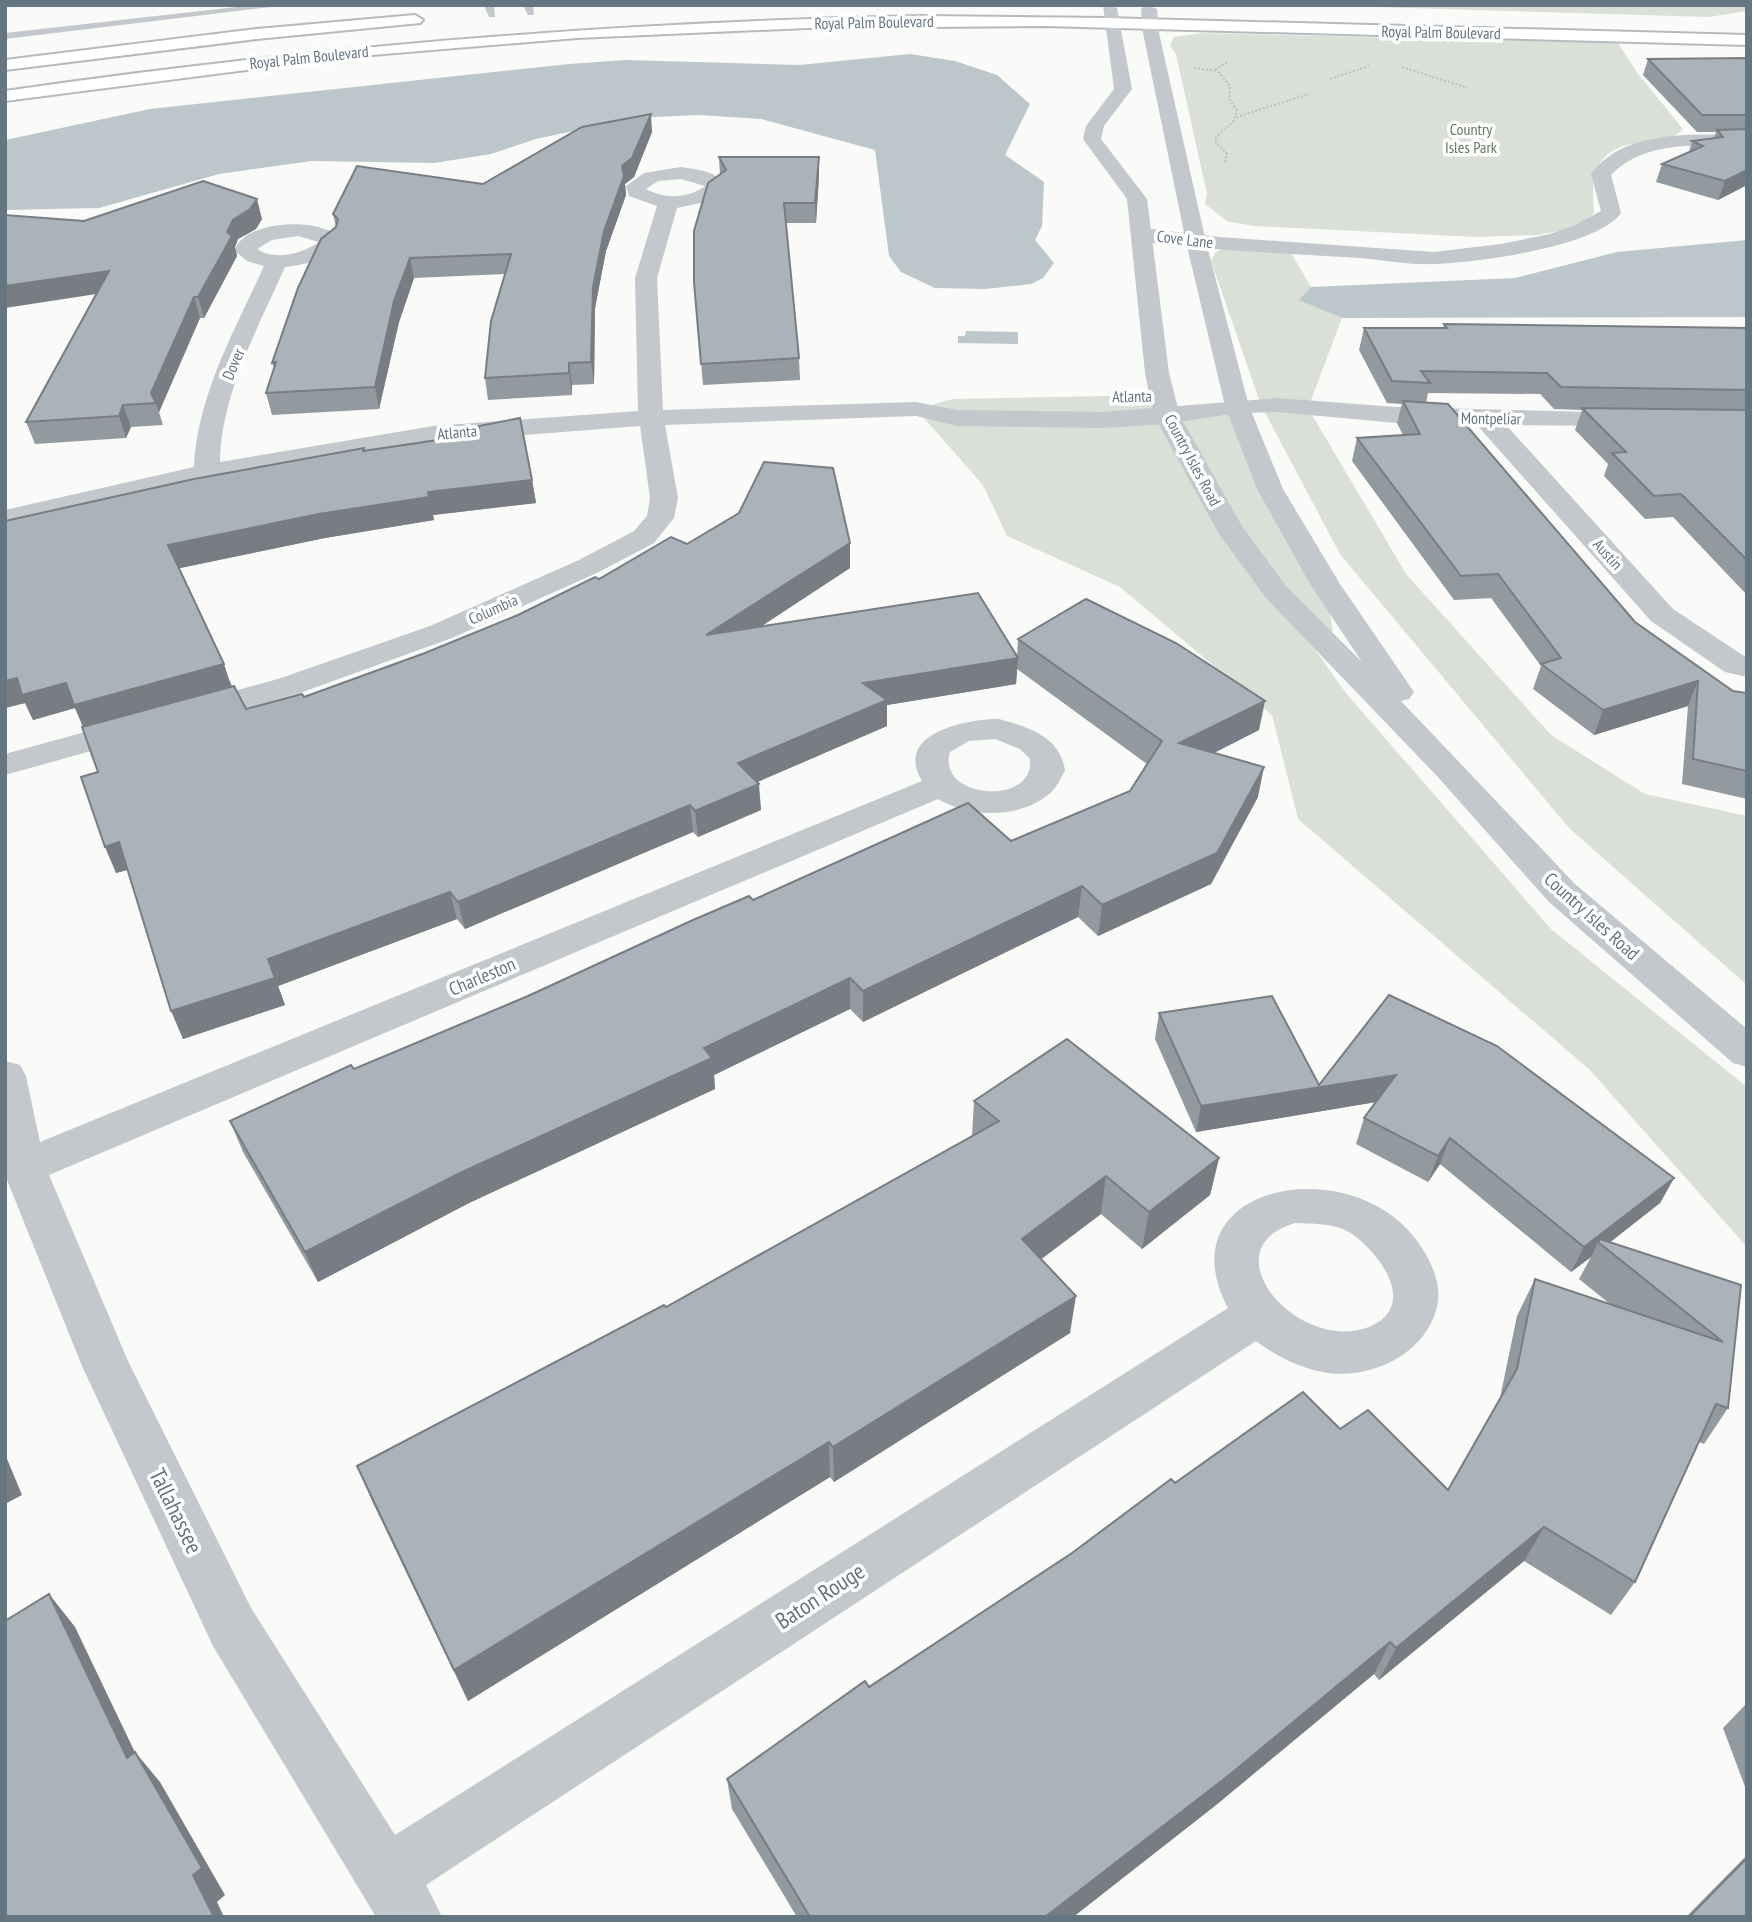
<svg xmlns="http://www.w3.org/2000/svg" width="1752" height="1922" font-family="'PT Sans Narrow',sans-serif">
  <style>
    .green { fill: #dadfd7 }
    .water { fill: #bbc7cb }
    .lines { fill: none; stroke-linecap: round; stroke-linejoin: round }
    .primary-casing { stroke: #b5babe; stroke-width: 4 }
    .path { stroke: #bbbfc2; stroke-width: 2; stroke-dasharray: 2 2; stroke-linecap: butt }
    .service { fill: #c3c8cc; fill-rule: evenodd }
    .minor { fill: #c3c8cc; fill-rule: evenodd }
    .tertiary { fill: #c3c8cc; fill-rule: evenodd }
    .primary { fill: #fff; fill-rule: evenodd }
    .wall { fill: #929a9f }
    .shaded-wall { fill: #777d82 }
    .building { fill: #aab3b9; stroke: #777d82; stroke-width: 2 }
    .labels { text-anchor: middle; stroke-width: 7; stroke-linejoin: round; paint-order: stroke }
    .far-street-label { font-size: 16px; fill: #657683; stroke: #fff }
    .far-park-label { font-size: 16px; fill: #687a64; stroke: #fff }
    .street-label { font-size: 19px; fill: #657683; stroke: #fff }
    .near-street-label { font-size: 23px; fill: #657683; stroke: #fff }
  </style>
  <rect width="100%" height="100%" fill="#fafaf8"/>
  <g class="green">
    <polygon points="1306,5 1746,5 1747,11 1709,17"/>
    <path d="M1202,33L1618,43L1638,74L1683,129C1678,133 1671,140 1665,142C1655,145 1642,142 1631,144C1593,152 1591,180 1594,213L1577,228L1537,235L1477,237L1253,226L1227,221L1205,204L1207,194L1176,54L1170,46L1174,37Z"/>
    <polygon points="1226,247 1288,248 1311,287 1300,300 1342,318 1308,408 1406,574 1551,735 1645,794 1747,816 1747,985 1569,828 1340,554 1261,405 1211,261 1215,253"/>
    <polygon points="1162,395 1168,416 1237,406 1325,584 1333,632 1277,595 1345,692 1551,929 1747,1087 1747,1247 1589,1069 1298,819 1272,715 1120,587 1007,536 983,485 916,409 953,399"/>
  </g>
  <g class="water">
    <polygon points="910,54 955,61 997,75 1030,104 1005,155 1044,182 1042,226 1035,240 1054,263 1043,278 1031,284 985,289 935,288 901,272 889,256 875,150 761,119 699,115 633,118 536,139 491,154 434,163 312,161 219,174 99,208 5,210 5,140 150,109 569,64 626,60 800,65"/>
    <polygon points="1747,240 1747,317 1342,318 1299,300 1311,287 1515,278 1617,252"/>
    <polygon points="966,331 1018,332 1018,344 958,343 958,336 965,336"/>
  </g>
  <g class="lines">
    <g class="primary-casing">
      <g id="primary">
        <polygon points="415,15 423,20 420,23 257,39 5,70 5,60 257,29"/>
        <path d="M922,16L1106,18L1747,35V45L1045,26L807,28L577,38L348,57L5,101V91C310,47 614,22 922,16Z"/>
      </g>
    </g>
    <g class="path">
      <polyline points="1402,67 1468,88"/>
      <polyline points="1194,68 1217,71"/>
      <polyline points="1330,79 1369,66"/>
      <polyline points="1236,117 1309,94"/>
      <polyline points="1225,162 1227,154 1216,142 1216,137 1233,122 1237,111 1229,99 1230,86 1216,69 1228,62"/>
    </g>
    <g class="service">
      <polygon points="254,5 287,5 5,39 5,33"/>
      <polygon points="484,5 494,5 495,17 489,17"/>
      <polygon points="523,5 533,5 534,15 528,15"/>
      <polygon points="1741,5 1747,5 1747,9"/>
    </g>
    <g class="minor">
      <path d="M1747,135V145C1701,146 1646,139 1611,175L1621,213C1597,247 1475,263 1433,264C1408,265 1384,260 1359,258C1300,254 1241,252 1182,246C1169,244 1140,245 1132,234L1142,228L1220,237L1434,252L1501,244L1550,234L1573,226L1601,211L1591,174C1625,128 1696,135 1747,135Z"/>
      <path d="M681,167C697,170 719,170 725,188L705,202L677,208L657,278L663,410L916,402L957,410L1103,412L1277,398L1396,407L1629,413L1638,416L1642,421L1638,426L1506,425L1673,609L1747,658V677L1725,672L1651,621L1477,425L1396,423L1277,412L1237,413L1167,424L1103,428L957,426L916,416L665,425L678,498L674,518L654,543L599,572L452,638L300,693L5,775V754L278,679L430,626L579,560L634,531L647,516L650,498L640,426L433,442L207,480L5,526V510L194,467C197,396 235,330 264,266L247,261L235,251C241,220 323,216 340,239C337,260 302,265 285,267C258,328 221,394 220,462L433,426L638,411L635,278L657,206L629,196L626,186L644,173ZM681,179L705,186C688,199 664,199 646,189L658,181ZM298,236L319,242C302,254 275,261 257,249L272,240Z"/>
      <path d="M999,719C1029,727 1061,737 1065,771C1060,779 1056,789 1049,794C1019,819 971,818 938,799L49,1175L128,1361L251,1608L395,1835L1228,1308C1161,1181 1360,1147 1422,1248C1433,1266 1442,1286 1437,1307C1426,1353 1373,1379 1328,1373C1304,1370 1275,1356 1256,1341L426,1885L442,1917H376L213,1646L82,1366L5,1175V1061L20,1065L26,1076L40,1142L922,781C893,733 967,719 999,719ZM995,739L1020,749L1030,759C1035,807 936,799 950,752L969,741ZM1295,1223C1312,1224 1333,1223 1347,1231C1377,1248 1421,1306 1369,1327C1298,1354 1207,1249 1295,1223Z"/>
    </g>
    <polygon class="tertiary" points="1103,5 1117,8 1132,89 1104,126 1101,139 1147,199 1169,373 1180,416 1242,526 1286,586 1362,662 1310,584 1257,489 1225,406 1186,242 1143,33 1141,9 1146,5 1157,9 1159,33 1206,242 1249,406 1283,489 1340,584 1414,692 1409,699 1401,701 1575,884 1747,1029 1747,1067 1733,1063 1549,902 1437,776 1266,598 1219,534 1154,416 1145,373 1127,199 1083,139 1086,126 1114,89"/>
    <use href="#primary" class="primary"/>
  </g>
  <g class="wall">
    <polygon points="1747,58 1747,187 1745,186 1718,200 1656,182 1662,164 1689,152 1692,141 1714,138 1716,132 1697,132 1643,75 1648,59"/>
    <polygon points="652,132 634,177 625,184 626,195 606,251 595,308 594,384 572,385 572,395 488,400 485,378 505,274 414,278 399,322 379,409 272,415 266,393 274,368 272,363 336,227 333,214 483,184"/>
    <polygon points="719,157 819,176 816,223 786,223 799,358 800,380 703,385 694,282 720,175"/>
    <polygon points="262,219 256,229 238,239 235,247 237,256 204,318 200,318 159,412 163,425 131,427 126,438 35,444 26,422 96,294 84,221"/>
    <polygon points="1444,324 1747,328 1747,595 1673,517 1645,519 1604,476 1608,464 1575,430 1582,410 1554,409 1540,394 1428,393 1426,403 1635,622 1733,691 1747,693 1747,799 1682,784 1688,706 1594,735 1533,689 1541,666 1491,598 1454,600 1352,461 1357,438 1403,435 1397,423 1402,404 1387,403 1359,350 1364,328 1443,328"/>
    <polygon points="364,451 532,480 536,503 433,515 434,520 325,538 179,568 232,686 246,709 304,697 425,653 518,615 599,579 687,544 850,543 850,568 760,627 1017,656 1018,639 1259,730 1214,753 1258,797 1211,884 1098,936 1078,917 863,1022 850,1009 714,1075 715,1089 469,1203 318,1282 243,1152 230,1121 528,996 753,900 1011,841 1130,791 1147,764 1017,669 1016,684 887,705 887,726 757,782 761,810 698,837 693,832 465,929 457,919 278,986 285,1005 183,1039 128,870 116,873 98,772 83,727 75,708 33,720 25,703 5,708 5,521"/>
    <polygon points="1159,1013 1319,1085 1674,1178 1660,1203 1610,1242 1741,1285 1728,1408 1704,1444 1699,1442 1635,1582 1611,1615 1524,1561 1379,1680 1374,1674 1216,1805 1073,1917 797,1917 732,1809 727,1779 1072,1553 1175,1483 1340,1429 1448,1490 1500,1398 1517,1316 1535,1279 1610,1304 1579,1279 1591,1257 1571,1272 1440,1164 1428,1182 1356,1144 1364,1118 1376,1102 1196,1132 1155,1039"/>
    <polygon points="974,1101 1219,1158 1210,1195 1142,1249 1101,1214 1041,1259 1070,1333 834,1482 830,1477 468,1701 372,1501 357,1466 666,1307 972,1136"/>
    <polygon points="1747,1703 1747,1792 1723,1728"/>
    <polygon points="1747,1855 1747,1917 1686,1917"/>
  </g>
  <g class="shaded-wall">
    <polygon points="651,114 652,132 634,177 625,184 626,195 606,251 595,308 594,384 591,362 593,287 604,231 622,166"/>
    <polygon points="819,157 819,176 816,223 815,203"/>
    <polygon points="1747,170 1747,181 1745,186 1718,200 1725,181"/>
    <polygon points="257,199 262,219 256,229 238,239 235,247 237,256 204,318 198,297 227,232 233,220"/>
    <polygon points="410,258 414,278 399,322 379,409 375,387 394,301"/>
    <polygon points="109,271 116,291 5,308 5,286"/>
    <polygon points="194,297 200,318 159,412 151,393"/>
    <polygon points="569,363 572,385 572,395 569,373"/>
    <polygon points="123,405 131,427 126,438 119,416"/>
    <polygon points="532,480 536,503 433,515 434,520 325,538 176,569 168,545 428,492"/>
    <polygon points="850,543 850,568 708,661 706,635"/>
    <polygon points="1018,658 1016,684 887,705 887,726 739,790 738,763 863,683"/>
    <polygon points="224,664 232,689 84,729 75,708 33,720 25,703 5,708 5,681 17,678"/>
    <polygon points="1698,681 1688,706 1594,735 1603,710"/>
    <polygon points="1265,701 1259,730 1174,773 1179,743"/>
    <polygon points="1264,767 1258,797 1211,884 1098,936 1102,905"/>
    <polygon points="759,784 761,810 698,837 695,811"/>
    <polygon points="690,805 693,832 465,929 458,902"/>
    <polygon points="119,842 130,869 116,873 105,847"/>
    <polygon points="1082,886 1078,917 863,1022 863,991"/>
    <polygon points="450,892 457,919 278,986 285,1005 183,1039 171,1011 268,959"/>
    <polygon points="850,978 850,1009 714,1075 715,1089 469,1203 318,1282 305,1252 704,1048"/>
    <polygon points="1396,1075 1388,1100 1196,1132 1201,1106"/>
    <polygon points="1450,1138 1440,1164 1428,1182 1438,1156"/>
    <polygon points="1219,1158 1210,1195 1142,1249 1149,1212"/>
    <polygon points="1106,1176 1101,1214 1019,1276 1022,1239"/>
    <polygon points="1674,1178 1660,1203 1604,1247 1598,1242 1591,1257 1571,1272 1584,1247"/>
    <polygon points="1076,1296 1070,1333 834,1482 833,1447"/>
    <polygon points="829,1442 830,1477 468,1701 454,1670"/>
    <polygon points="5,1454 22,1495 5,1504"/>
    <polygon points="1544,1527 1524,1561 1379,1680 1396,1648"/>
    <polygon points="49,1594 75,1627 152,1788 127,1758"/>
    <polygon points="1390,1642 1374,1674 1216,1805 1073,1917 1045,1917"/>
    <polygon points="135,1752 160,1782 225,1895 217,1902 224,1917 214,1917 193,1875"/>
  </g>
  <g class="building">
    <polygon points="1747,58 1747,115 1702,115 1648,59"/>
    <polygon points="651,114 632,158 622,166 624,176 604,231 593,287 591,362 569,363 569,373 485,378 491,321 511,254 410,258 394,301 375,387 266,393 276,362 272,363 298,288 321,239 336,227 338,219 333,214 357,166 483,184 582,127"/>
    <polygon points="1747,129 1747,170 1725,181 1662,164 1703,146 1692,141 1723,137 1717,130"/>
    <polygon points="719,157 819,157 815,203 784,203 799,358 701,364 694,282 694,231 708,183 726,170"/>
    <polygon points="203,181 257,199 250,209 233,220 227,232 232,236 198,297 194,297 151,393 156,403 123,405 119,416 26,422 109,271 5,286 5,215 84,221"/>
    <polygon points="1444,324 1747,328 1747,390 1561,387 1547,373 1421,371 1430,383 1392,381 1364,328 1447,328"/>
    <polygon points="1403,401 1448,404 1635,622 1733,691 1747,693 1747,771 1693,759 1698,681 1603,710 1541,664 1561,658 1498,574 1461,576 1357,438 1420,434"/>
    <polygon points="1582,408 1747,410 1747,560 1681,494 1654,496 1612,453 1626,452"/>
    <polygon points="520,418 532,480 428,492 429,497 319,514 168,545 224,664 74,705 66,683 22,695 17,678 5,681 5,521 194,479 364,448 363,451 478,434 479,426"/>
    <polygon points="764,462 833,468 850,543 706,635 978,593 1018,658 863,683 887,700 738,763 759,784 695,811 690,805 458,902 450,892 268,959 275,978 171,1011 119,842 105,847 81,777 98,772 82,727 234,686 246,709 302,694 304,697 425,653 518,615 595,577 599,579 671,537 687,544 739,513"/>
    <polygon points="1086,599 1176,643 1265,701 1179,743 1264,767 1217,853 1102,905 1082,886 863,991 850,978 704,1048 712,1058 460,1173 305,1252 230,1121 351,1065 354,1069 528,996 693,920 749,896 753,900 968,803 1011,841 1130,791 1162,741 1018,639"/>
    <polygon points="1389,995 1497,1046 1674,1178 1584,1247 1450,1138 1438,1156 1364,1118 1396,1075 1201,1106 1159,1013 1272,996 1319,1085"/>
    <polygon points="1067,1039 1219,1158 1149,1212 1106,1176 1022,1239 1076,1296 833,1447 829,1442 454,1670 357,1466 664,1305 666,1307 999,1121 974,1101"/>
    <polygon points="1600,1239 1741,1285 1728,1408 1716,1404 1635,1582 1544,1527 1396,1648 1390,1642 1228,1776 1045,1917 810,1917 727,1779 865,1681 869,1687 1072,1553 1171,1479 1175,1483 1303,1392 1340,1429 1368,1410 1448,1490 1517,1369 1535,1279 1723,1342 1598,1242"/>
    <polygon points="49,1594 127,1758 135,1752 202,1868 193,1875 214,1917 5,1917 5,1621"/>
    <polygon points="1747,1858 1747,1917 1689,1917"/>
  </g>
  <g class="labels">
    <g class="far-street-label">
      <text transform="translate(874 22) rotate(-1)" y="6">Royal Palm Boulevard</text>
      <text transform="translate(1441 32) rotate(1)" y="6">Royal Palm Boulevard</text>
      <text transform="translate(309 57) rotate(-6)" y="6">Royal Palm Boulevard</text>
      <text transform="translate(1185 239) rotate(7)" y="6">Cove Lane</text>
      <text transform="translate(233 364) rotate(-67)" y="6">Dover</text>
      <text transform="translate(1132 396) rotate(-1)" y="6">Atlanta</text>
      <text transform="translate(1491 418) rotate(1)" y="6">Montpeliar</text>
      <text transform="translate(457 432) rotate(-5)" y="6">Atlanta</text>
      <text transform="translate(1193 460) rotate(62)" y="6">Country Isles Road</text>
      <text transform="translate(1608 554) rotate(48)" y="6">Austin</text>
      <text transform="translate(493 609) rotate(-24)" y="6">Columbia</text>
    </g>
    <g class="far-park-label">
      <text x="1471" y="135">Country<tspan x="1471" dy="18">Isles Park</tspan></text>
    </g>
    <g class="street-label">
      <text transform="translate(1592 916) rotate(42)" y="7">Country Isles Road</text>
      <text transform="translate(482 976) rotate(-23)" y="7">Charleston</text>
    </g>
    <g class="near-street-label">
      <text transform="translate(176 1511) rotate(64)" y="8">Tallahassee</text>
      <text transform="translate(820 1596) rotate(-33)" y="8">Baton Rouge</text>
    </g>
  </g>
  <rect width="1752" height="1922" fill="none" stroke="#657683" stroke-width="14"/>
</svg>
